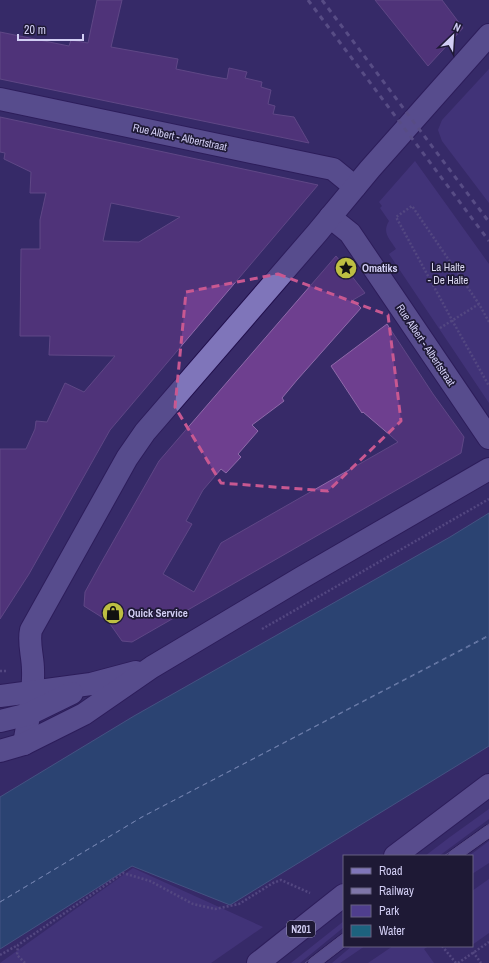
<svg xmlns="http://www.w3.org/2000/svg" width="489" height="963" font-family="'Archivo Narrow',sans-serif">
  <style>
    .green { fill: #4f3e8d }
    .water { fill: #1d627e; stroke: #5382a1 }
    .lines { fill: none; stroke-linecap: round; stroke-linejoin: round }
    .ferry { stroke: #abdff9; stroke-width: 1; stroke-dasharray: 5 4; stroke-linecap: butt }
    .building { fill: #6e3f8f; stroke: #8f6aaa; fill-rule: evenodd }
    .lane-casing { stroke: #200e4b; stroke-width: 14 }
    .street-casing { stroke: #200e4b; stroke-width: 24 }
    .secondary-casing { stroke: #200e4b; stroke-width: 24 }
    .primary-casing { stroke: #200e4b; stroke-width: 24 }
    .path { stroke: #756ba0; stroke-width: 2.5; stroke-dasharray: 2 2; stroke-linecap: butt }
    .lane { stroke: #7f75ba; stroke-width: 12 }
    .street { stroke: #7f75ba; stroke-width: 22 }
    .secondary { stroke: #7f75ba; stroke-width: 22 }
    .primary { stroke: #8076ba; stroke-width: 22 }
    .tram { stroke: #7f76a9; stroke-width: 1 }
    .rail { stroke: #7f76a9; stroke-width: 3; stroke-dasharray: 5 5; stroke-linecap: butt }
    .marked { fill: none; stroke: #c85891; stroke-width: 3; stroke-dasharray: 8 5; stroke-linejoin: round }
    .labels { text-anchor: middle; stroke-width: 3.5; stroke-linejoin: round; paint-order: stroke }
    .shield { fill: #1e1935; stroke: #9c98bb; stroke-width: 1 }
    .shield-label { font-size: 10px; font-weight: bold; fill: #d2cef4 }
    .street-label { font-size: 11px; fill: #d2cef4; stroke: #1e1935 }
    .park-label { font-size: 11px; fill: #dbd8f0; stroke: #1e1935 }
    .poi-label { font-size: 11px; font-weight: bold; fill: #d2cef4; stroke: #1e1935; text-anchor: start }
  </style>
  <rect width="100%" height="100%" fill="#372a68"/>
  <g class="green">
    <polygon points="489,69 489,203 442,141 438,130 442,120"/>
    <path d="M415,161L489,264V403L389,254L396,249C389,238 382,233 389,221L380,208L382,206L379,202Z"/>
    <polygon points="489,809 489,819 439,856 425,856 450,837"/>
    <polygon points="489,841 489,863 472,874 472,856 469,856"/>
    <polygon points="133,868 263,927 211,963 0,963"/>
    <polygon points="489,879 489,933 472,945 472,891"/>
    <polygon points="344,921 344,927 300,963 291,963"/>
    <polygon points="352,946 365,946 340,963 332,963"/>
    <polygon points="393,946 429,946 424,949 434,963 368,963"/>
  </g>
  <polygon class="water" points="489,513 489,746 230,905 132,866 0,949 0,797 134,716 450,537"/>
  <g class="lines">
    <g class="ferry">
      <polyline points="0,902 142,817 489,636"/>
      <polyline points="0,902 142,817 489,635"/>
    </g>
  </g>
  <g class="building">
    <polygon points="97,0 122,0 111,47 178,59 176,69 210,76 227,79 229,68 247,72 245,78 262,82 261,87 271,90 268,104 275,106 273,114 294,117 309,143 0,79 0,32 69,46 71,40 88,43"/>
    <polygon points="375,0 442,0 463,28 428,66"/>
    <path d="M0,117L318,185L110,430L29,574L0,619V449H26L35,429L36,421L47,422L65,383L84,392L115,356L49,355L50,336H20L21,249H40V220L46,193H30L31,172L4,159L5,153L0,152ZM111,203L180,217L139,242L103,241Z"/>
    <polygon points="336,256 365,293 353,300 361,308 297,380 282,398 284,401 252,425 258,431 238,454 241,457 226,473 221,469 203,490 186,521 192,524 163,574 194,592 221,543 398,442 363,412 362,413 331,366 387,324 433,394 464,437 461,453 132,642 122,641 108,621 84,606 85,592 101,563 159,461"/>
  </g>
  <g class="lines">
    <g class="lane-casing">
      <g id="lane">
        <polyline points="454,856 489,831"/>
        <polyline points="314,963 344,940"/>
      </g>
    </g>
    <g class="street-casing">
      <g id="street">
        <polyline points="0,99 323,167 333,169 355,187"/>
        <polyline points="330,217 350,233 489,438"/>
        <path d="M24,744C28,720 34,695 33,670C33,656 28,643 31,630L127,458L145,432L317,233L370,169L489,35"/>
      </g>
    </g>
    <g class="secondary-casing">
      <g id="secondary">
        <polyline points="0,696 91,684 136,672"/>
        <polyline points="0,721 29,714 72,693"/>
        <polyline points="0,751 24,744 84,714 152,667 301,578 489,469"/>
      </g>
    </g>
    <g class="primary-casing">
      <g id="primary">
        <polyline points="395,856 489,785"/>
        <polyline points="258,963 344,895"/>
      </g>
    </g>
    <g class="path">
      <polyline points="489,322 479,304 412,206 396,217 452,320 489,386"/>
      <polyline points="440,328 479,304"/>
      <polyline points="262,629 489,499"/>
      <polyline points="0,671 7,671"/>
      <polyline points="442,946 456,963"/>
      <polyline points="473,952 481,963"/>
      <polyline points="0,955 18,945"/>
      <polyline points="25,963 17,955 18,945 123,873 150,881 193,904 215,909 239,904 273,883 281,880 310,893"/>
      <polyline points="458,963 489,942"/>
    </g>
    <use href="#lane" class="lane"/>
    <use href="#street" class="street"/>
    <use href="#secondary" class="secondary"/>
    <use href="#primary" class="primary"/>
    <g class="tram">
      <polyline points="444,856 489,824"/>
      <polyline points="463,856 489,838"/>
      <polyline points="305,963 344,933"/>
      <polyline points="323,963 345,946"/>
    </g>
    <g class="rail">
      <polyline points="308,0 489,241"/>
      <polyline points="322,0 489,222"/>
    </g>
  </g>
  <path d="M0 0H489V963H0ZM278,274L388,315L401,421L328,491L221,483L175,407L186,292Z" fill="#372a68" fill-opacity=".55" fill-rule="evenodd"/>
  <path class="marked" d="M278,274L388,315L401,421L328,491L221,483L175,407L186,292Z"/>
  <defs>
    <g id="sight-disc" transform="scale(1.15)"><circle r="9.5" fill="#bebf42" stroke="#1e1935"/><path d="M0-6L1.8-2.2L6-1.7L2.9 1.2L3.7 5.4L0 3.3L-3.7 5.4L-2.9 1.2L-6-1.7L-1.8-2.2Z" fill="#111"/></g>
    <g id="shop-disc" transform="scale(1.15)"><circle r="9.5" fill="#bebf42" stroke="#1e1935"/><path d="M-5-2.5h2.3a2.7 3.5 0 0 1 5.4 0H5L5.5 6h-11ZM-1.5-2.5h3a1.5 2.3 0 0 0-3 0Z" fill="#111"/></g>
  </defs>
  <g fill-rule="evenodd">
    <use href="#sight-disc" x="346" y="268"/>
    <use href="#shop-disc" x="113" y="613"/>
  </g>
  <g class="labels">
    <rect class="shield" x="287" y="921" width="28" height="16" rx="3"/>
    <g class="shield-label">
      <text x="301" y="933">N201</text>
    </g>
    <g class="street-label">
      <text transform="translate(180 137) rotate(12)" y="4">Rue Albert - Albertstraat</text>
      <text transform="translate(426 345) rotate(56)" y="4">Rue Albert - Albertstraat</text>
    </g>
    <g class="park-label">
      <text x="448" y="271">La Halte<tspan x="448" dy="13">- De Halte</tspan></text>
    </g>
    <g class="poi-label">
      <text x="362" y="272">Omatiks</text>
      <text x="128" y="617">Quick Service</text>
    </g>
  </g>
  <rect x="343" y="855" width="130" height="92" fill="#1e1935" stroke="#666181"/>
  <rect x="351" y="868" width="20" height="6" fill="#8076ba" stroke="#666181"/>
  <text x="379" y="875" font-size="12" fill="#d2cef4">Road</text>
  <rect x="351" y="888" width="20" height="6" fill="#7f76a9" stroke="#666181"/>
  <text x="379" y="895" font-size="12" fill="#d2cef4">Railway</text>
  <rect x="351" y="905" width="20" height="12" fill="#4f3e8d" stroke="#666181"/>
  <text x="379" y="915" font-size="12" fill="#d2cef4">Park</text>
  <rect x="351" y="925" width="20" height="12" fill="#1d627e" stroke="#666181"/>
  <text x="379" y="935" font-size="12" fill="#d2cef4">Water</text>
  <g transform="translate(453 36) rotate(25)" stroke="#1e1935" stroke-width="3" paint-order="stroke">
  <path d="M0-3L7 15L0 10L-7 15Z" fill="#d2cef4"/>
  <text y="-6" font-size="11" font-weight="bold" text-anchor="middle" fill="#d2cef4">N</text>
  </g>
  <path d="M18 34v6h65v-6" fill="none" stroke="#d2cef4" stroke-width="2"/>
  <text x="24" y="34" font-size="12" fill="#d2cef4" stroke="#1e1935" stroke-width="3" paint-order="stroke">20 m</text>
</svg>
